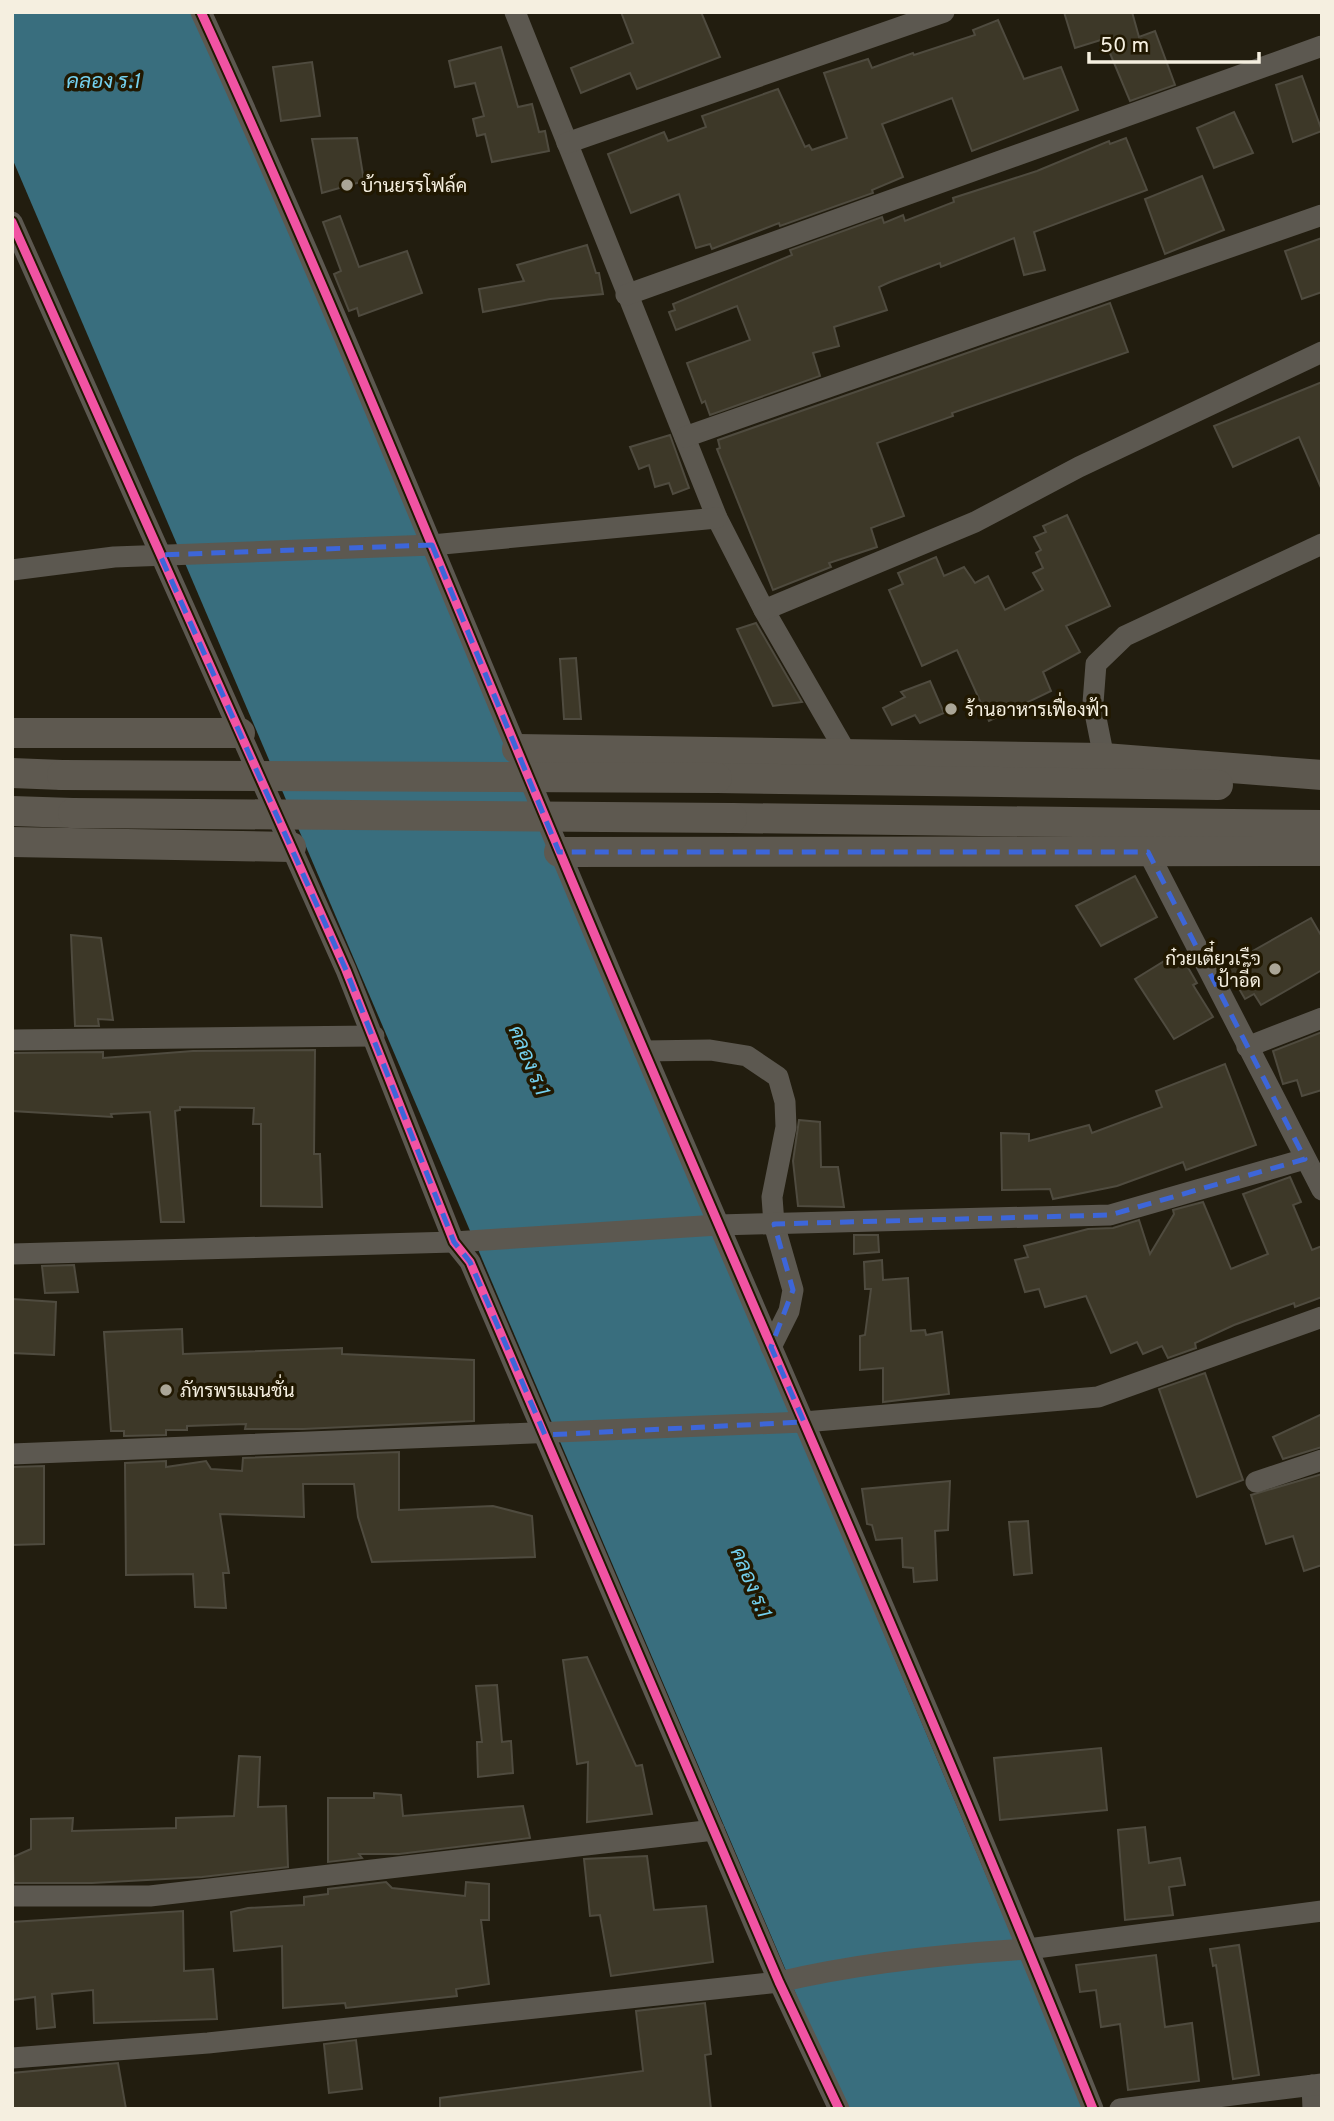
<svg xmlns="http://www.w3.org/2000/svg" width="1334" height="2121" font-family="Overpass,Sarabun,sans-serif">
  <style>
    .water { fill: #396e7e }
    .building { fill: #3d3828; stroke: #4f4b3f; stroke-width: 2 }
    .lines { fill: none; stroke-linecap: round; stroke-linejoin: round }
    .street { stroke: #5c5850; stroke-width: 21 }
    .secondary { stroke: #5e5950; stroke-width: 30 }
    .secondary-bridge { stroke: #5e5950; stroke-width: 30 }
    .cycleway-casing { stroke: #211801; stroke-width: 13 }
    .cycleway { stroke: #f153a3; stroke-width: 9 }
    .marked { fill: none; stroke: #3d66d9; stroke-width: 5; stroke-dasharray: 14 9; stroke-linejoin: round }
    .poi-dot { fill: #aba697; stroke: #211801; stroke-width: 2.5 }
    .labels { text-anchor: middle; stroke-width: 7; stroke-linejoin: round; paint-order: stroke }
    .poi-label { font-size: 19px; fill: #f5efe0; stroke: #211801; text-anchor: start }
    .water-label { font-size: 21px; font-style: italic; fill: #74d1ef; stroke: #211801 }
  </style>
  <rect width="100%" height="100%" fill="#221d0f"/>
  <polygon class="water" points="12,12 199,12 1085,2109 845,2109 12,158"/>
  <g class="building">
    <polygon points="621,12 701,12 720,57 637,89 630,73 581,93 571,68 633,43"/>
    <polygon points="1064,12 1132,12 1139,37 1155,31 1175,85 1130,101 1104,39 1075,48"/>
    <polygon points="998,20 1024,79 1061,67 1078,110 972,151 952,98 882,124 903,177 872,190 873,193 780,226 779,223 712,249 710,244 696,248 679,194 631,213 608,154 664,132 668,141 706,127 702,116 778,89 805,147 809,145 812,150 847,138 824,73 868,59 872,68 913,53 914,55 975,35 973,30"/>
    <polygon points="501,47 518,107 532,104 539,132 545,131 549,151 492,162 485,134 477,136 473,119 484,116 475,83 455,87 449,61"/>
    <polygon points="312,62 320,116 281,121 273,67"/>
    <polygon points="1302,76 1322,131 1293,142 1276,85"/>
    <polygon points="1234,112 1253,153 1214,168 1197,128"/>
    <polygon points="357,138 364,181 322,193 312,139"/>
    <polygon points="1126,138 1147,190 1034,232 1045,270 1024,275 1014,238 941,267 940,263 890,282 879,287 887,310 834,327 839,346 813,353 820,376 710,415 705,401 702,403 687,363 750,340 737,306 676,330 669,312 675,310 673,304 792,255 790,250 882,217 884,223 903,215 905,221 954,202 953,198 1037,171 1109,141 1110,144"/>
    <polygon points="1202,176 1224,230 1165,254 1145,199"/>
    <polygon points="340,216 359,267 407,251 422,293 359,316 357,308 349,311 334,274 341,271 323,222"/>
    <polygon points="1322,238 1322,292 1302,299 1285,251"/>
    <polygon points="587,245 596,273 599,273 603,294 550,299 483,312 479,289 524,281 517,265"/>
    <polygon points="1110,303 1128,352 952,413 953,416 877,443 904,516 871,528 877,547 829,563 831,567 773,590 717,449 720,448 718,440"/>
    <polygon points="1322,382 1322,490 1299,437 1233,467 1214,426"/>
    <polygon points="670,435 689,488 673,494 669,483 655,487 649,465 639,469 630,447"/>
    <polygon points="1067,515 1110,606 1066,626 1080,652 1043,672 1051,691 989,721 957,650 922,666 889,590 903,584 898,573 936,557 944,576 964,567 975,583 988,576 1005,610 1043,590 1033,573 1043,568 1036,553 1041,550 1034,537 1046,532 1043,526"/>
    <polygon points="756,623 802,702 773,706 737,629"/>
    <polygon points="576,658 581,719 564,719 560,659"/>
    <polygon points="930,681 944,713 920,723 915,715 892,725 883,708 905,697 901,692"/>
    <polygon points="1135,876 1157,917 1101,946 1076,906"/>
    <polygon points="1311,918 1322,937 1322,970 1261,1005 1254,994 1245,999 1226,966"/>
    <polygon points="71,935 101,938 113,1020 98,1019 99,1026 75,1026"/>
    <polygon points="1179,952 1197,983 1193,985 1213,1017 1174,1039 1135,979"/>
    <polygon points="1322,1032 1322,1090 1302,1096 1297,1080 1283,1084 1273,1051"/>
    <polygon points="315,1050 314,1154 320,1154 322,1207 261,1206 261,1124 253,1124 254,1108 180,1107 180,1110 175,1111 184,1222 161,1222 150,1112 111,1114 112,1117 12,1111 12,1053 103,1052 103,1058 193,1051"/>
    <polygon points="1225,1064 1256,1145 1186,1170 1183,1162 1117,1186 1053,1199 1050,1189 1002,1190 1001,1133 1029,1134 1029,1141 1089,1125 1092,1133 1162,1107 1156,1091"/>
    <polygon points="799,1120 820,1122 821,1167 838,1167 844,1207 798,1206 793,1161"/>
    <polygon points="1290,1177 1301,1202 1293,1205 1312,1250 1322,1246 1322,1297 1295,1307 1294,1303 1234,1325 1195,1343 1196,1348 1168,1358 1162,1346 1143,1354 1137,1342 1111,1353 1086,1296 1045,1307 1039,1289 1025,1292 1015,1260 1028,1257 1024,1246 1088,1229 1113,1228 1139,1220 1150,1254 1174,1214 1173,1210 1203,1202 1231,1269 1268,1254 1243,1194"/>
    <polygon points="854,1235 878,1235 879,1252 854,1254"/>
    <polygon points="882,1260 883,1280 908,1278 911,1331 925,1330 926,1335 942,1332 949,1394 883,1402 883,1368 860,1370 860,1336 865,1335 871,1289 865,1289 864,1262"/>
    <polygon points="74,1265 78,1292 45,1293 42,1266"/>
    <polygon points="12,1299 56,1302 54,1355 12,1353"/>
    <polygon points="182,1329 183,1354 342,1348 342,1354 474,1360 474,1421 303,1429 245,1429 246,1424 187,1426 187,1430 166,1430 166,1435 124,1436 124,1431 111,1431 104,1332"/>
    <polygon points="1205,1373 1243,1480 1197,1497 1159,1389"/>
    <polygon points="1322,1414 1322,1447 1283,1459 1273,1437"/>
    <polygon points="399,1452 399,1510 493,1506 532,1516 535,1557 372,1562 358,1517 354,1484 303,1484 304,1517 220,1514 229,1573 223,1573 226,1608 195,1607 193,1574 126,1575 125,1463 166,1461 166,1467 206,1461 211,1469 242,1471 243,1458"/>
    <polygon points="44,1466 44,1544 12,1545 12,1467"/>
    <polygon points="1322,1474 1322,1565 1304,1571 1293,1536 1266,1544 1251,1495"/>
    <polygon points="950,1481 948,1530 935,1531 937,1580 914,1582 913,1568 903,1567 902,1538 876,1540 872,1525 867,1524 862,1489"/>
    <polygon points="1028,1521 1032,1573 1014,1575 1009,1522"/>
    <polygon points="587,1657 636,1766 642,1765 652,1814 587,1822 588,1762 577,1764 563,1660"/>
    <polygon points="497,1685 502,1742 511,1741 513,1773 478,1777 477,1742 482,1742 476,1686"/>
    <polygon points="1101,1748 1107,1810 1000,1820 994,1758"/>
    <polygon points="239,1756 260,1757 258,1807 286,1806 288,1867 202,1877 92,1883 14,1883 13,1857 31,1849 31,1819 73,1818 72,1831 176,1828 176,1818 234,1816"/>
    <polygon points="374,1793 401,1795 403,1816 523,1806 530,1838 399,1854 359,1854 362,1858 328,1862 328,1798 374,1798"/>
    <polygon points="1145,1827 1149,1863 1180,1858 1185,1885 1169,1887 1173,1915 1125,1920 1118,1830"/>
    <polygon points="647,1856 654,1910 706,1906 713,1962 611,1976 600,1915 590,1916 584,1859"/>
    <polygon points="386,1882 392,1888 465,1896 466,1882 489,1884 489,1920 481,1920 489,1984 456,1989 457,1996 346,2008 345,2003 283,2008 282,1946 234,1951 231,1912 248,1908 304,1905 304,1897 328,1894 328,1889"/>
    <polygon points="183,1911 184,1971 213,1969 217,2019 94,2023 93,1990 52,1994 55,2027 37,2029 35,1997 12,2000 12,1922"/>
    <polygon points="1239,1945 1259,2075 1233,2079 1216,1965 1213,1966 1210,1949"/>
    <polygon points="1156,1955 1165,2027 1192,2023 1199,2081 1128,2090 1120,2024 1101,2027 1096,1990 1080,1992 1076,1965"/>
    <polygon points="705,2003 711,2054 705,2055 711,2109 440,2109 440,2098 643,2071 636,2011"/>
    <polygon points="356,2040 362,2089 329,2093 324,2044"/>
    <polygon points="118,2063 126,2109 12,2109 12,2073"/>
  </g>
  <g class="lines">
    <g class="street">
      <path d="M201,12C346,328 474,651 610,971C771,1350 939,1726 1093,2109"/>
      <polyline points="515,12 717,518 764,610 847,754"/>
      <polyline points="567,143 944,12"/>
      <polyline points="12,222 346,970 454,1242 470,1262 779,1982 839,2109"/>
      <polyline points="626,295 1322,46"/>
      <polyline points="685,437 1322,215"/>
      <polyline points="12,570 114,557 432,545 717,518"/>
      <polyline points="764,610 975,522 1079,467 1322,352"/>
      <polyline points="1104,758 1093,703 1096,664 1125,636 1322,544"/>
      <polyline points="1148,852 1322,1190"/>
      <polyline points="12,1040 374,1036"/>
      <polyline points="1247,1047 1322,1018"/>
      <polyline points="644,1051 710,1050 747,1056 778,1077 785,1102 786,1127 772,1197 774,1224 793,1290 789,1311 771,1347"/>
      <polyline points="12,1254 454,1242 718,1225 1110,1215 1305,1159"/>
      <polyline points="12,1454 804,1422 1098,1397 1322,1317"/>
      <polyline points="1256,1482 1322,1460"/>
      <polyline points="12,1896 150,1896 714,1830"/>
      <path d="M12,2058L208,2043L779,1982C859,1963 945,1954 1028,1949L1322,1911"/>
      <polyline points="1312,2085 1313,2109"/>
      <polyline points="1120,2109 1322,2084"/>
    </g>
    <g class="secondary">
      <polyline points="12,733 240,733"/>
      <polyline points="517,749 1104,758 1322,775"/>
      <polyline points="12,773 62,775"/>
      <polyline points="717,778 1218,785"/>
      <polyline points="12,811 73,813"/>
      <polyline points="732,818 1322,825"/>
      <polyline points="12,842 291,847"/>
      <polyline points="559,852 1322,851"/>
    </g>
    <g class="secondary-bridge">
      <polyline points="62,775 717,778"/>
      <polyline points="73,813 732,818"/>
    </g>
    <g class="cycleway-casing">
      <g id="cycleway">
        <path d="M201,12C346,328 474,651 610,971C771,1350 939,1726 1093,2109"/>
        <polyline points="12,222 346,970 454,1242 470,1262 779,1982 839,2109"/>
      </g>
    </g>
    <use href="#cycleway" class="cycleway"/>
  </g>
  <path class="marked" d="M432,545L559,852H1148L1305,1159L1110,1215L774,1224L793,1290L771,1347L804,1422L545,1435L470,1262L454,1242L346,970L160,555Z"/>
  <g class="poi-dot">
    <circle cx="347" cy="185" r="7"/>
    <circle cx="951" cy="709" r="7"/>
    <circle cx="1275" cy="969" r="7"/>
    <circle cx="166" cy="1390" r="7"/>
  </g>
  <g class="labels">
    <g class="poi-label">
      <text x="361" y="192">บ้านยรรโฟล์ค</text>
      <text x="965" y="716">ร้านอาหารเฟื่องฟ้า</text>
      <text x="1261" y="965" text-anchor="end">ก๋วยเตี๋ยวเรือ<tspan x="1261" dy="22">ป้าอี๊ด</tspan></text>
      <text x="180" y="1397">ภัทรพรแมนชั่น</text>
    </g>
    <g class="water-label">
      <text x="103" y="88">คลอง ร.1</text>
      <text transform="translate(529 1060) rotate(67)" y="7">คลอง ร.1</text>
      <text transform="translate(751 1582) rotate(67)" y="7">คลอง ร.1</text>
    </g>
  </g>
  <rect width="1334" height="2121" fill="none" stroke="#f5efe0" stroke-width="28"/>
  <path d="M1089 52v10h170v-10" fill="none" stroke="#f5efe0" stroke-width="3.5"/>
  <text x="1100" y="52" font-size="21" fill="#f5efe0" stroke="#211801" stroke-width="5" paint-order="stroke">50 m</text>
</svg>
